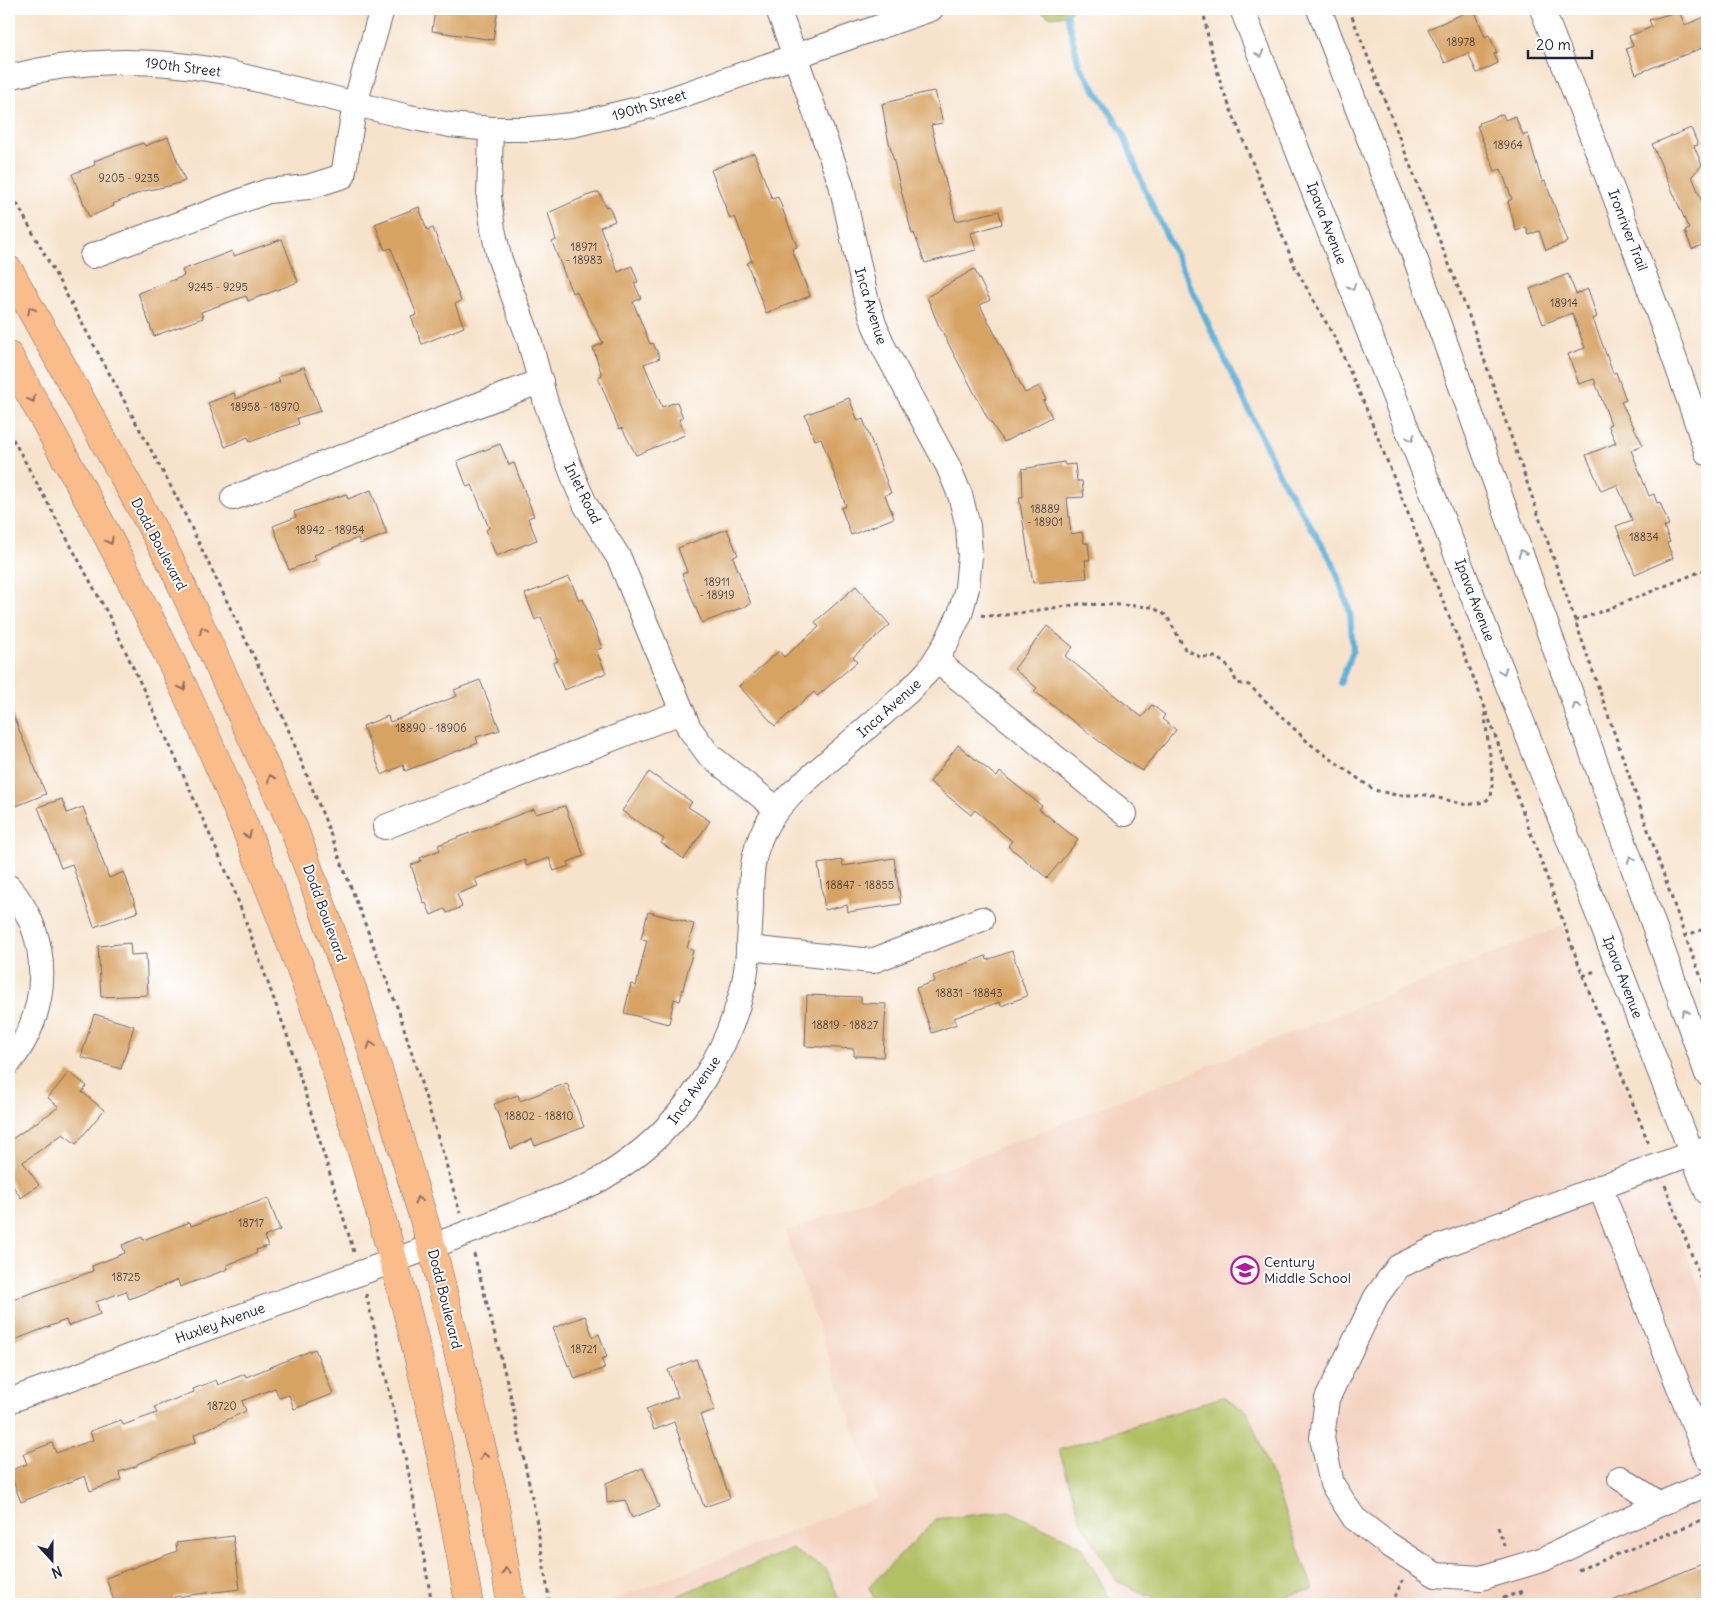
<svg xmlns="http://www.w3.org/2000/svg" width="1716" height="1613" font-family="Delius,sans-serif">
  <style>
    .built { fill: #f4d3c1 }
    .green { fill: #b1c063; stroke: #6a714f }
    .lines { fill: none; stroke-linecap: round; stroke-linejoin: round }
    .stream { stroke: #5fb1da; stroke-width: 6 }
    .building { fill: #d7a363 }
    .minor-casing { stroke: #6d666e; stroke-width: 26 }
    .major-casing { stroke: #6d666e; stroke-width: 29 }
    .path { stroke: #6d666e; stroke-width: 3; stroke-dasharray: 4 4; stroke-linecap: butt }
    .minor { stroke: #fff; stroke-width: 24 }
    .major { stroke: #f9bc8a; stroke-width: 28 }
    .oneway { stroke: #9c9ca7 }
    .oneway2 { stroke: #8e6f62 }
    .labels { text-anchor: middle; stroke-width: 4; stroke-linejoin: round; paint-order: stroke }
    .number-label { font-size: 11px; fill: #4f4245 }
    .street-label { font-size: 14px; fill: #22223b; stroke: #fff }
    .poi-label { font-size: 14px; fill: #22223b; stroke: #fff; text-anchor: start }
  </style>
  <rect width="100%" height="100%" fill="#fff"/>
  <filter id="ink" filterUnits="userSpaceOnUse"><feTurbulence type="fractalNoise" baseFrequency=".02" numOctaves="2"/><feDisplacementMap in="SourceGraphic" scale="10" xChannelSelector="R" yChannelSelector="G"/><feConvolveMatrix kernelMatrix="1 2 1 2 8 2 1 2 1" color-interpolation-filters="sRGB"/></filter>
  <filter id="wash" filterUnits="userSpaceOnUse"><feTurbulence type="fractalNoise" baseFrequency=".0096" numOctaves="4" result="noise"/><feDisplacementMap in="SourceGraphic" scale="20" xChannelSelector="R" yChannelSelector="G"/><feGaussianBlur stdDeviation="1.12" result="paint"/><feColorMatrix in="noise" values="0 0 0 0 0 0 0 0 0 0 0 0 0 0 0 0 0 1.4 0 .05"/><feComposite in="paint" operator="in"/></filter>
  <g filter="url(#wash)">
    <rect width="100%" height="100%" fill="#f7e3cc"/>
    <polygon class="built" points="1563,926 1707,1308 1707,1604 602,1604 878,1498 785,1232"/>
    <g class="green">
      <polygon points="1036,9 1072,9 1067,15 1051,17"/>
      <polygon points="1222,1397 1248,1412 1313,1589 1259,1604 1165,1604 1117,1581 1082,1524 1059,1450"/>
      <polygon points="1009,1511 1080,1545 1113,1604 876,1604 869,1587 936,1519"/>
      <polygon points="791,1549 826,1569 841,1604 657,1604"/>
    </g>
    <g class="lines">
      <polyline class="stream" points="1067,15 1079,65 1122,131 1145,190 1280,476 1333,563 1350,612 1353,651 1340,683"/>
    </g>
    <g id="blocks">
      <g class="building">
        <polygon points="435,9 498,9 493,40 432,31"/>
        <polygon points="1474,9 1485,37 1489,35 1497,53 1494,54 1498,63 1477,73 1468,53 1445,63 1428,29"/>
        <polygon points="1679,11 1685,25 1707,16 1707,46 1636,74 1626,49 1633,46 1629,36 1652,27 1649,20"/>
        <polygon points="935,91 943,123 931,125 956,221 999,211 1002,224 971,233 976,250 925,263 914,233 912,234 887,134 882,104 923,93"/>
        <polygon points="1503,114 1505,120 1515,116 1523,135 1528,134 1542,182 1545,181 1568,242 1546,250 1539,231 1529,235 1526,227 1516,231 1508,201 1512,199 1501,169 1495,171 1477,126 1480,125 1479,123"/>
        <polygon points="1691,128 1698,145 1694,146 1702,165 1692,176 1707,214 1707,243 1692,249 1685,231 1689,229 1652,144"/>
        <polygon points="168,137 185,181 169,186 144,191 113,204 114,206 89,217 72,174 95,165 94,161 143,143 145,146"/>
        <polygon points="754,153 772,199 778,197 797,247 792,249 810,296 766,313 747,263 752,261 735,217 730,219 711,170"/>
        <polygon points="599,192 606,207 609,206 615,221 600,227 618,272 632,266 638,282 634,283 641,298 633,302 650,344 653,343 660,358 644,364 662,407 677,402 683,418 679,419 685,435 636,455 622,428 619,429 598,377 602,375 593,348 603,343 576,291 572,293 552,242 556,240 548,213 586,196"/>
        <polygon points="419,207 427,230 433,228 461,301 455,304 464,327 422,344 411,317 417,315 391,248 385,250 375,224"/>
        <polygon points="282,239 298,282 248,301 246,296 201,312 203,318 154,336 138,293 184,276 182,270 232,251 234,256"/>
        <polygon points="974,269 990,300 980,305 1025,393 1039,386 1046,400 1043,401 1052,417 1004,442 987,417 938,324 927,297"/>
        <polygon points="1568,274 1576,294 1588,289 1597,317 1593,319 1613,373 1616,372 1626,400 1621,402 1643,445 1631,450 1649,496 1654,494 1657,503 1660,502 1669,525 1664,527 1670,542 1667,543 1673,558 1635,574 1616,526 1632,520 1617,485 1601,491 1586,455 1616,443 1608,425 1611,424 1594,379 1579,384 1568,354 1585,348 1572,313 1543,324 1530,289"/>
        <polygon points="304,367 321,411 297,418 299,424 250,442 248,437 225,447 208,403 234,393 236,399 280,382 278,377"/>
        <polygon points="849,398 858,421 863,419 891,493 885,495 894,518 851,535 841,508 846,506 821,438 815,440 805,415"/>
        <polygon points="500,444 509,465 514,463 534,516 528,518 537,540 496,556 486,530 489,528 472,485 467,487 457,461"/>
        <polygon points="1064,462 1065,465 1075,464 1077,481 1082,481 1084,497 1067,498 1071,534 1082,532 1084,543 1088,543 1090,560 1085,560 1087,578 1033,583 1019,497 1023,497 1022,469"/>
        <polygon points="371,490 387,534 360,544 358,538 314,555 316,560 289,570 273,526 296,517 294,512 346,494 348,499"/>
        <polygon points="727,529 738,555 733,557 751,604 702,623 682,574 687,572 678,548"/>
        <polygon points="569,577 579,600 583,599 602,648 596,650 606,673 564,690 553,663 558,661 541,617 535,620 525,594"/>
        <polygon points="856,586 890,625 853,657 857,662 817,696 814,692 775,726 739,686 779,651 784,657 819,627 815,622"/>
        <polygon points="1047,626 1073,647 1065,656 1142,717 1152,705 1165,715 1162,719 1176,730 1142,771 1117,755 1034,691 1037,688 1014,669"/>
        <polygon points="480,680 500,730 476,737 478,743 405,771 403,765 382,775 363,726 388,716 390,722 457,696 454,690"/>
        <polygon points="9,706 46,794 9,809"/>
        <polygon points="958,745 997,777 1000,772 1042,806 1039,809 1078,840 1047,878 1008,846 1012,841 975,810 971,815 930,782"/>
        <polygon points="649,772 692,802 688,807 710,821 684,859 661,843 664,839 622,811"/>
        <polygon points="62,799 67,813 83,807 109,878 124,872 138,912 94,927 72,864 61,868 38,807"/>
        <polygon points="565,806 584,856 568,862 569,866 554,871 549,858 526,866 525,860 475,879 478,886 457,894 462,907 447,913 445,909 431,915 426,903 424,904 411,865 421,861 420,858 440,850 438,845 534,809 536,814"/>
        <polygon points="894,858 901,904 848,912 847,905 825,910 818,864 842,860 843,866"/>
        <polygon points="648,912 694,924 687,948 693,950 680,1001 674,999 669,1024 624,1013 631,984 636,986 647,940 641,939"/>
        <polygon points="130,943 131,955 146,954 148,995 101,997 98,946"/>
        <polygon points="1012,951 1027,996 1001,1006 999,1002 954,1018 957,1024 932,1033 916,988 935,981 933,976 986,956 987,960"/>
        <polygon points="807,995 861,997 861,1003 886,1004 883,1057 854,1056 854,1049 805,1046"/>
        <polygon points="94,1014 134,1026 121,1069 81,1057"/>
        <polygon points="69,1072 87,1086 82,1092 104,1110 76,1144 63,1134 23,1162 39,1185 21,1198 9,1180 9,1141 59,1107 48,1098"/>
        <polygon points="567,1083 584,1127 535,1146 532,1139 511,1149 494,1104 518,1095 520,1101"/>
        <polygon points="268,1198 280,1230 264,1237 268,1246 256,1250 257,1253 227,1265 228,1269 180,1287 178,1280 129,1299 126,1291 96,1302 100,1314 68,1326 66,1320 9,1342 9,1301 93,1271 92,1266 125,1253 122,1245 142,1237 143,1240 190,1222 191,1226"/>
        <polygon points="585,1316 593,1337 599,1334 607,1357 601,1359 605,1368 575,1379 570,1365 568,1366 553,1328"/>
        <polygon points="315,1349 333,1394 294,1409 289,1395 279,1398 275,1388 242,1401 246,1411 194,1435 196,1442 137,1464 137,1466 119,1472 121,1480 90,1491 85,1476 21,1502 9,1471 27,1464 23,1454 52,1443 56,1453 93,1440 90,1431 121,1420 123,1425 157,1413 154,1407 194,1392 193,1389 216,1380 218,1385 245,1374 246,1377"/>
        <polygon points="696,1359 715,1410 700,1415 730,1498 704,1507 674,1422 654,1430 646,1409 678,1397 668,1370"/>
        <polygon points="643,1468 659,1507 632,1518 625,1500 607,1503 606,1483"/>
        <polygon points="233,1536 240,1589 174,1597 176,1604 115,1604 106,1578 177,1551 176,1543"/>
        <polygon points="1707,1562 1707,1604 1605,1604"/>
      </g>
    </g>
  </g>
  <g filter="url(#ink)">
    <use href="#blocks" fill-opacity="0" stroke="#6d666e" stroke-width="1"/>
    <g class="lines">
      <g class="minor-casing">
        <g id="minor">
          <polyline points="1242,9 1707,1192"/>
          <polyline points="1319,9 1414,255 1707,1074"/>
          <path d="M1542,9C1600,156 1657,303 1707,453"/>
          <path d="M9,77C83,58 151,58 226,72L409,117L450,125L491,129H531L572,125L651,106L931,9"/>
          <polyline points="491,129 489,198 493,229 499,257 529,339 546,403 577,486 586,506 619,558 689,728 709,755 777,809"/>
          <polyline points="92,256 268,191 308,187 343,176 355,104 382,9"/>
          <polyline points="233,498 541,381"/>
          <polyline points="936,660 1125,814"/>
          <polyline points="385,827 681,712"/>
          <path d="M9,887C53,937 51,1012 9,1063"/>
          <polyline points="748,948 872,961 982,919"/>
          <polyline points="1706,1148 1434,1249 1398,1267 1376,1297 1327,1399 1322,1438 1332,1484 1354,1518 1388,1544 1436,1575 1481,1578 1544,1559 1660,1504 1707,1484"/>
          <polyline points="1600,1187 1707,1458"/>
          <path d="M9,1401C135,1354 261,1308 388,1263C434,1246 479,1228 525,1210C550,1201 577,1192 601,1179C642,1155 677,1122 702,1082C722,1051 736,1019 744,982C749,957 750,932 751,906C751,885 751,862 759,842C765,823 779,807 792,793L908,692L929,670L946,643L960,614L967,588L970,555L968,526L960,495L948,466L884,348L874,324L866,298L841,184L778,9"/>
          <polyline points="1620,1478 1660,1504"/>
        </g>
      </g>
      <g class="major-casing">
        <g id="major">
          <polyline points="9,270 171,562 294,829 353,991 388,1100 432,1247 493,1493 511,1604"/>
          <path d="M9,356C71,468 133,579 187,695C320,983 417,1291 469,1604"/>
        </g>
      </g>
      <g class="path">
        <polyline points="1203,9 1208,37 1222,88 1295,267 1337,342 1366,408 1478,689 1583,976 1650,1147"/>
        <polyline points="1349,9 1468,313 1685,936 1707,992"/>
        <polyline points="9,189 176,496 284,719 325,820 399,1012 445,1160 460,1213"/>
        <polyline points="9,432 109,616 177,761 233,887 287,1035 354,1252"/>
        <path d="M981,615L986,616L1005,615L1080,604L1122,605L1152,607L1167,616L1185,649L1200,657H1216L1230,668L1237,683L1249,685L1310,744L1374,790L1396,795H1426L1467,805L1484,802L1491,797C1495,769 1486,740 1485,712"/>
        <polyline points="1575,621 1608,609 1707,569"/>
        <polyline points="1684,936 1707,928"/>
        <polyline points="1583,976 1597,970"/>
        <polyline points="1665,1185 1707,1295"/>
        <polyline points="474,1254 510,1393 535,1512 550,1604"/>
        <polyline points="366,1294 409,1474 432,1604"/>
        <polyline points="1498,1527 1505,1548"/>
        <polyline points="1578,1570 1707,1518"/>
        <polyline points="1519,1591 1524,1604"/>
        <polyline points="1463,1601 1475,1604"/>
        <polyline points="1391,1604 1403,1580"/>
        <polyline points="1440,1604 1444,1597"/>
        <polyline points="1488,1604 1525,1590"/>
      </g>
      <use href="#minor" class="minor"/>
      <use href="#major" class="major"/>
    </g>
    <defs><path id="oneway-chevron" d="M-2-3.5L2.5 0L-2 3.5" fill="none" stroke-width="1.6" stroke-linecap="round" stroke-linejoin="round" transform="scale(1.25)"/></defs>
    <g class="oneway">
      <use href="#oneway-chevron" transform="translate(1260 54) rotate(68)"/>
      <use href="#oneway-chevron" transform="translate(1352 287) rotate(69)"/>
      <use href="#oneway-chevron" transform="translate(1411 438) rotate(69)"/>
      <use href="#oneway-chevron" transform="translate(1522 553) rotate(-110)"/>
      <use href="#oneway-chevron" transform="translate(1503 671) rotate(69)"/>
      <use href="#oneway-chevron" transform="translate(1576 706) rotate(-110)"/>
      <use href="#oneway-chevron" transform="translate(1631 859) rotate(-110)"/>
      <use href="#oneway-chevron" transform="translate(1685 1012) rotate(-110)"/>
    </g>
    <g class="oneway2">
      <use href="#oneway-chevron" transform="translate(31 310) rotate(-119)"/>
      <use href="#oneway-chevron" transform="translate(32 399) rotate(61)"/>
      <use href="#oneway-chevron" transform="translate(110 541) rotate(62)"/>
      <use href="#oneway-chevron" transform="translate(203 630) rotate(-115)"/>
      <use href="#oneway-chevron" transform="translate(183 687) rotate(64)"/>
      <use href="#oneway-chevron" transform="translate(271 778) rotate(-115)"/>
      <use href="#oneway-chevron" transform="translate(248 835) rotate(66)"/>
      <use href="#oneway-chevron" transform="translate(371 1045) rotate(-108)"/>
      <use href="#oneway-chevron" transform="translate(418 1200) rotate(-107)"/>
      <use href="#oneway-chevron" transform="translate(484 1456) rotate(-104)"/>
      <use href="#oneway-chevron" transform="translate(506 1571) rotate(-99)"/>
    </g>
  </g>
  <defs>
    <g id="school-ring" transform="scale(1.4375)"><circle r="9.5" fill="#fff" stroke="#b5179e" stroke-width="1.5"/><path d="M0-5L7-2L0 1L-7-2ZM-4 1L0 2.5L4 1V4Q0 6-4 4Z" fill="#b5179e"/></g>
  </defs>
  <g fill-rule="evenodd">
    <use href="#school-ring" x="1245" y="1270"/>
  </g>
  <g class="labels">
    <g class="number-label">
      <text x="1461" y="46">18978</text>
      <text x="1508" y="149">18964</text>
      <text x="129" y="182">9205 - 9235</text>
      <text x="584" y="251">18971<tspan x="584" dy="13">- 18983</tspan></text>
      <text x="218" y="291">9245 - 9295</text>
      <text x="1564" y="307">18914</text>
      <text x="265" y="411">18958 - 18970</text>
      <text x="1045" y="513">18889<tspan x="1045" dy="13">- 18901</tspan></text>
      <text x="330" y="534">18942 - 18954</text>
      <text x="1644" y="541">18834</text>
      <text x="717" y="586">18911<tspan x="717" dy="13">- 18919</tspan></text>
      <text x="431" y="732">18890 - 18906</text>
      <text x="860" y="889">18847 - 18855</text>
      <text x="969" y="997">18831 - 18843</text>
      <text x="845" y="1029">18819 - 18827</text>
      <text x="539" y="1120">18802 - 18810</text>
      <text x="251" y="1227">18717</text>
      <text x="126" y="1281">18725</text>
      <text x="584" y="1353">18721</text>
      <text x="222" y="1410">18720</text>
    </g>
    <g class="street-label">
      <text transform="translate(183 67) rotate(7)" y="5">190th Street</text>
      <text transform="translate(649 105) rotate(-17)" y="5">190th Street</text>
      <text transform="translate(1327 223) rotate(69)" y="5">Ipava Avenue</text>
      <text transform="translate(1628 230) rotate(69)" y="5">Ironriver Trail</text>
      <text transform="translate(871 306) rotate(73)" y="5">Inca Avenue</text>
      <text transform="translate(583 493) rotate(64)" y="5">Inlet Road</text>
      <text transform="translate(159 544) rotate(62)" y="5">Dodd Boulevard</text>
      <text transform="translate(1475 600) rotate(69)" y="5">Ipava Avenue</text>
      <text transform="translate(889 708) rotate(-42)" y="5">Inca Avenue</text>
      <text transform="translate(325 913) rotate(70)" y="5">Dodd Boulevard</text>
      <text transform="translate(1623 977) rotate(69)" y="5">Ipava Avenue</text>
      <text transform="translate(694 1090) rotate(-55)" y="5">Inca Avenue</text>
      <text transform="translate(445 1299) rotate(76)" y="5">Dodd Boulevard</text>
      <text transform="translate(220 1323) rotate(-20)" y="5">Huxley Avenue</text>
    </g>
    <g class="poi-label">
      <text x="1264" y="1267">Century<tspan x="1264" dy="16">Middle School</tspan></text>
    </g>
  </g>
  <rect width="1716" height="1613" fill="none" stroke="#fff" stroke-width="30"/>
  <g transform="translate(52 1560) rotate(159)" stroke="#ffffff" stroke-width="4" paint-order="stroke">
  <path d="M0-4L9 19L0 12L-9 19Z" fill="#22223b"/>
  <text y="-8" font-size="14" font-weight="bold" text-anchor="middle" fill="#22223b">N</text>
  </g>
  <path d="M1528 50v8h64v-8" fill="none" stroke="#22223b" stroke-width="2.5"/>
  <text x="1536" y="50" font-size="15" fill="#22223b" stroke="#ffffff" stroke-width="4" paint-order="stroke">20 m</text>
</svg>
